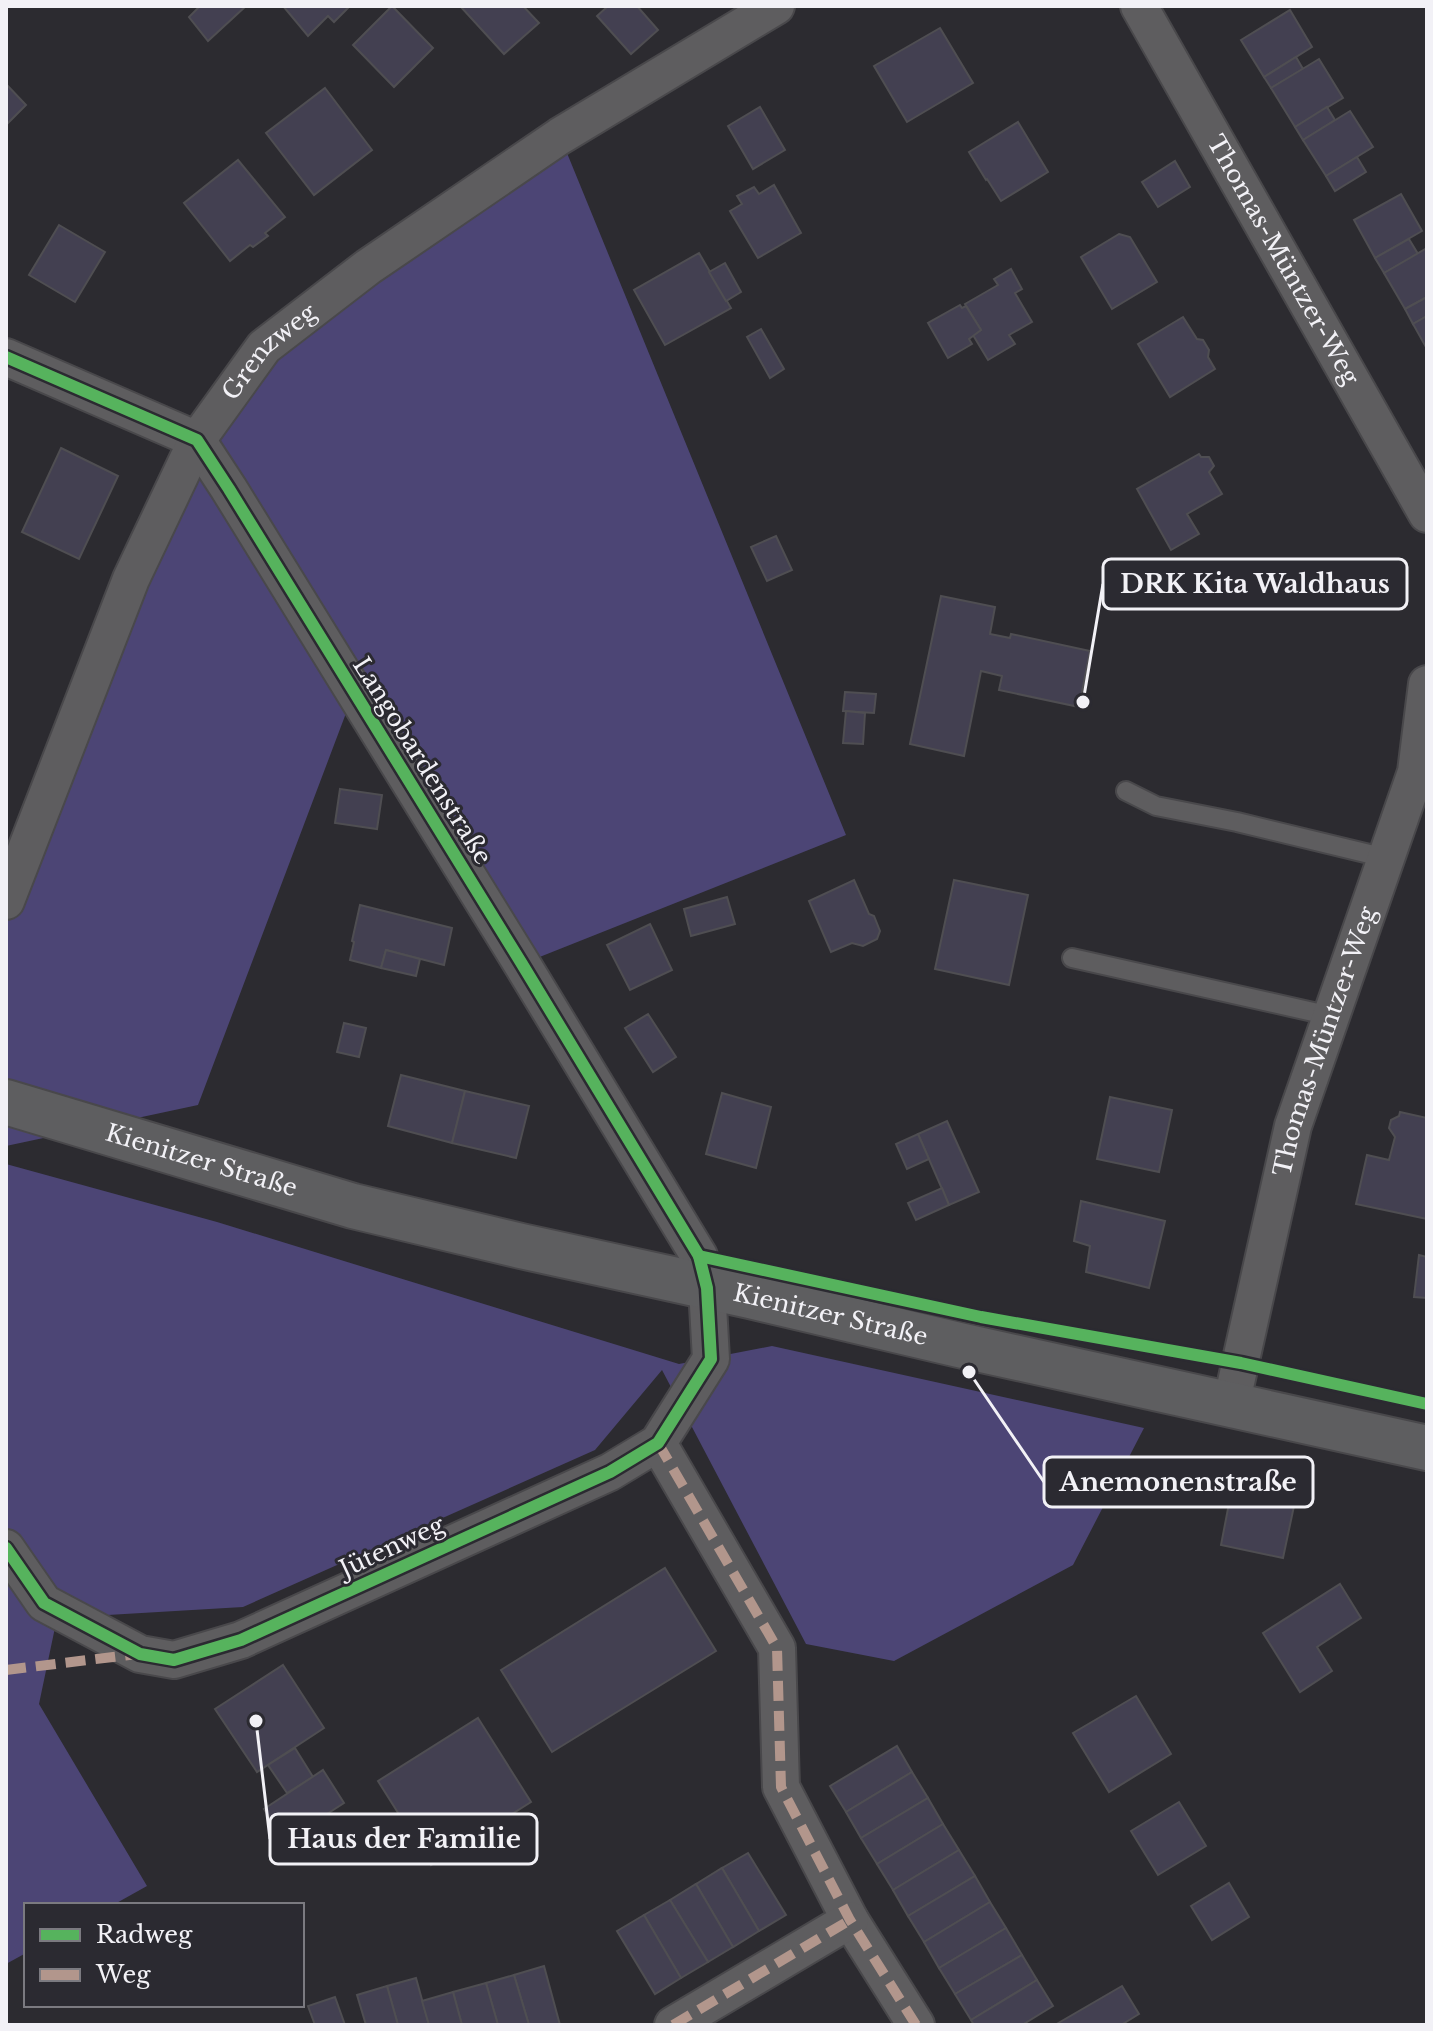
<svg xmlns="http://www.w3.org/2000/svg" width="1433" height="2031" font-family="'Libre Baskerville',serif">
  <style>
    .green { fill: #4c4575 }
    .building { fill: #434051; stroke: #4f4e52; stroke-width: 2 }
    .lines { fill: none; stroke-linecap: round; stroke-linejoin: round }
    .lane-casing { stroke: #49484b; stroke-width: 22 }
    .street-casing { stroke: #49484b; stroke-width: 40 }
    .secondary-casing { stroke: #49484b; stroke-width: 48 }
    .lane { stroke: #5e5d5f; stroke-width: 18 }
    .street { stroke: #5e5d5f; stroke-width: 36 }
    .secondary { stroke: #5e5e60; stroke-width: 44 }
    .quiet { stroke: #b2968c; stroke-width: 10; stroke-dasharray: 20 10; stroke-linecap: butt }
    .cycleway-casing { stroke: #2b2a31; stroke-width: 17 }
    .cycleway { stroke: #56b35d; stroke-width: 12 }
    .labels { text-anchor: middle; stroke-width: 6; stroke-linejoin: round; paint-order: stroke }
    .street-label { font-size: 24px; fill: #f2f1f6; stroke: #2b2a31 }
    .leader { fill: none; stroke: #f2f1f6; stroke-width: 3 }
    .callout-dot { fill: #f2f1f6; stroke: #2b2a31; stroke-width: 3 }
    .callout { fill: #2b2a31; stroke: #f2f1f6; stroke-width: 3 }
    .callout-label { font-size: 26px; text-anchor: middle; font-weight: bold; fill: #f2f1f6 }
  </style>
  <rect width="100%" height="100%" fill="#2c2b30"/>
  <g class="green">
    <polygon points="560,136 846,835 522,964 354,692 198,1105 6,1146 6,901 131,579 264,347"/>
    <polygon points="6,1164 217,1222 679,1364 772,1346 1144,1428 1073,1565 894,1661 806,1644 662,1370 595,1450 243,1607 57,1618 39,1704 147,1886 113,1905 26,1905 26,1953 6,1964"/>
  </g>
  <g class="building">
    <polygon points="200,6 246,6 208,41 189,17"/>
    <polygon points="283,6 350,6 334,22 328,16 308,36"/>
    <polygon points="392,6 433,48 394,87 353,45"/>
    <polygon points="460,6 523,6 539,23 504,54"/>
    <polygon points="608,6 637,6 658,30 631,54 597,16"/>
    <polygon points="1290,10 1312,47 1264,77 1241,40"/>
    <polygon points="940,28 973,83 907,122 874,66"/>
    <polygon points="1296,57 1303,69 1271,88 1264,77"/>
    <polygon points="1319,59 1343,98 1295,127 1271,88"/>
    <polygon points="6,84 26,105 6,125"/>
    <polygon points="325,88 372,150 314,195 266,133"/>
    <polygon points="760,107 785,150 753,169 728,126"/>
    <polygon points="1327,107 1335,120 1303,140 1295,127"/>
    <polygon points="1350,111 1373,147 1326,176 1303,140"/>
    <polygon points="1018,122 1048,172 1001,201 987,179 986,180 969,152"/>
    <polygon points="1357,157 1366,172 1335,191 1326,176"/>
    <polygon points="238,160 285,217 265,233 268,236 253,247 250,245 230,261 184,203"/>
    <polygon points="1175,161 1190,187 1158,207 1142,182"/>
    <polygon points="774,185 801,233 758,258 730,211 742,204 737,196 754,187 759,194"/>
    <polygon points="1401,194 1422,231 1375,258 1354,220"/>
    <polygon points="59,225 105,252 75,302 29,275"/>
    <polygon points="1119,234 1130,237 1157,282 1112,309 1081,257"/>
    <polygon points="1409,239 1418,254 1384,273 1375,258"/>
    <polygon points="1427,248 1427,297 1405,309 1384,273"/>
    <polygon points="699,253 731,308 665,345 634,290"/>
    <polygon points="725,263 741,292 726,301 709,272"/>
    <polygon points="1011,269 1022,289 1015,293 1032,322 1009,335 1015,344 988,360 973,335 981,330 965,304 998,285 994,279"/>
    <polygon points="1427,297 1427,316 1413,324 1405,309"/>
    <polygon points="960,305 962,308 966,306 981,330 969,339 972,344 948,358 928,323"/>
    <polygon points="1427,316 1427,349 1413,324"/>
    <polygon points="1183,317 1197,339 1203,340 1209,350 1208,357 1215,369 1170,397 1138,344"/>
    <polygon points="761,329 784,369 770,378 747,337"/>
    <polygon points="61,448 118,476 79,559 22,532"/>
    <polygon points="1199,454 1201,457 1209,457 1214,466 1209,472 1222,494 1187,514 1199,534 1171,550 1137,489"/>
    <polygon points="776,536 792,570 767,581 751,547"/>
    <polygon points="941,596 995,607 990,634 1010,638 1011,634 1090,651 1079,707 999,690 1002,676 981,671 964,756 910,744"/>
    <polygon points="845,692 876,694 874,713 843,711"/>
    <polygon points="846,711 865,713 863,744 843,743"/>
    <polygon points="340,789 382,795 377,829 335,823"/>
    <polygon points="854,880 869,914 874,916 880,931 877,939 863,946 852,943 831,952 809,901"/>
    <polygon points="954,880 1028,895 1009,985 935,969"/>
    <polygon points="727,897 735,924 691,936 684,909"/>
    <polygon points="360,905 452,928 444,965 386,950 381,968 350,960 354,942 352,941"/>
    <polygon points="650,924 672,970 630,990 607,945"/>
    <polygon points="386,950 420,959 416,976 381,968"/>
    <polygon points="648,1014 676,1057 653,1072 625,1028"/>
    <polygon points="344,1023 366,1028 359,1057 337,1052"/>
    <polygon points="401,1075 465,1091 452,1143 388,1126"/>
    <polygon points="465,1091 529,1106 516,1158 452,1143"/>
    <polygon points="722,1093 771,1107 756,1168 706,1154"/>
    <polygon points="1110,1097 1172,1110 1159,1172 1097,1159"/>
    <polygon points="1400,1112 1427,1118 1427,1219 1356,1204 1367,1155 1389,1160 1395,1137 1389,1128 1391,1120 1399,1116"/>
    <polygon points="947,1121 979,1192 949,1205 918,1134"/>
    <polygon points="918,1134 929,1159 907,1169 896,1144"/>
    <polygon points="942,1188 949,1205 916,1220 908,1203"/>
    <polygon points="1081,1201 1165,1221 1149,1288 1086,1272 1090,1246 1074,1241"/>
    <polygon points="1419,1255 1427,1257 1427,1298 1414,1297"/>
    <polygon points="1231,1493 1294,1506 1283,1558 1221,1545"/>
    <polygon points="665,1568 716,1651 552,1752 501,1670"/>
    <polygon points="1340,1584 1361,1618 1317,1647 1332,1671 1300,1692 1263,1633"/>
    <polygon points="283,1665 324,1728 257,1772 215,1709"/>
    <polygon points="1136,1696 1171,1754 1109,1792 1073,1733"/>
    <polygon points="478,1718 531,1802 431,1865 378,1781"/>
    <polygon points="897,1746 912,1772 846,1812 830,1786"/>
    <polygon points="295,1748 313,1777 287,1793 268,1765"/>
    <polygon points="323,1770 344,1803 285,1841 264,1809"/>
    <polygon points="912,1772 928,1798 861,1838 846,1812"/>
    <polygon points="928,1798 943,1824 877,1864 861,1838"/>
    <polygon points="1179,1802 1206,1846 1158,1875 1131,1831"/>
    <polygon points="943,1824 959,1850 893,1890 877,1864"/>
    <polygon points="959,1850 975,1876 908,1916 893,1890"/>
    <polygon points="748,1853 786,1915 759,1931 722,1868"/>
    <polygon points="722,1868 759,1931 733,1947 696,1884"/>
    <polygon points="975,1876 990,1902 924,1942 908,1916"/>
    <polygon points="1229,1883 1249,1917 1212,1940 1191,1906"/>
    <polygon points="696,1884 733,1947 708,1962 670,1900"/>
    <polygon points="670,1900 708,1962 681,1978 644,1915"/>
    <polygon points="990,1902 1006,1928 939,1968 924,1942"/>
    <polygon points="644,1915 681,1978 655,1994 617,1931"/>
    <polygon points="1006,1928 1022,1955 955,1994 939,1968"/>
    <polygon points="1022,1955 1037,1980 971,2020 955,1994"/>
    <polygon points="544,1966 560,2025 529,2025 514,1975"/>
    <polygon points="514,1975 529,2025 498,2025 486,1983"/>
    <polygon points="416,1978 429,2025 398,2025 387,1986"/>
    <polygon points="1037,1980 1053,2006 1022,2025 974,2025 971,2020"/>
    <polygon points="486,1983 498,2025 462,2025 453,1992"/>
    <polygon points="387,1986 398,2025 366,2025 357,1995"/>
    <polygon points="1122,1986 1139,2014 1121,2025 1055,2025"/>
    <polygon points="453,1992 462,2025 429,2025 422,2001"/>
    <polygon points="335,1997 345,2025 315,2025 308,2006"/>
  </g>
  <g class="lines">
    <g class="lane-casing">
      <g id="lane">
        <polyline points="1126,791 1156,806 1237,822 1386,858"/>
        <polyline points="1072,958 1331,1016"/>
      </g>
    </g>
    <g class="street-casing">
      <g id="street">
        <path id="s1" d="M1139,6L1427,514"/>
        <polyline points="6,357 197,440 229,489 522,964 699,1256 707,1288 711,1359 658,1443 610,1472 241,1640 174,1660 140,1654 44,1603 6,1548"/>
        <path id="s2" d="M6,901L131,579L197,440L264,347L368,267L560,136L776,6"/>
        <path id="s3" d="M1231,1405L1293,1126L1416,772L1427,684"/>
        <polyline points="658,1443 777,1648 781,1787 850,1920 916,2025"/>
        <polyline points="673,2025 850,1920"/>
      </g>
    </g>
    <g class="secondary-casing">
      <g id="secondary">
        <path id="s4" d="M6,1102L353,1206L521,1246L750,1296L959,1345L1427,1448"/>
      </g>
    </g>
    <use href="#lane" class="lane"/>
    <use href="#street" class="street"/>
    <use href="#secondary" class="secondary"/>
    <g class="quiet">
      <polyline points="658,1443 777,1648 781,1787 850,1920 916,2025"/>
      <polyline points="6,1670 137,1654"/>
      <polyline points="673,2025 850,1920"/>
    </g>
    <g class="cycleway-casing">
      <g id="cycleway">
        <polyline points="6,357 197,440 229,489 522,964 699,1256 707,1288 711,1359 658,1443 610,1472 241,1640 174,1660 140,1654 44,1603 6,1548"/>
        <polyline points="699,1256 981,1317 1241,1363 1427,1404"/>
      </g>
    </g>
    <use href="#cycleway" class="cycleway"/>
  </g>
  <g class="labels">
    <g class="street-label">
      <text dy="8" stroke="none"><textPath href="#s1" startOffset="292">Thomas-Müntzer-Weg</textPath></text>
      <text dy="8" stroke="none"><textPath href="#s2" startOffset="614">Grenzweg</textPath></text>
      <text transform="translate(422 761) rotate(58)" y="8">Langobardenstraße</text>
      <text dy="8" stroke="none"><textPath href="#s3" startOffset="376">Thomas-Müntzer-Weg</textPath></text>
      <text dy="8" stroke="none"><textPath href="#s4" startOffset="204">Kienitzer Straße</textPath></text>
      <text dy="8" stroke="none"><textPath href="#s4" startOffset="852">Kienitzer Straße</textPath></text>
      <text transform="translate(392 1547) rotate(-25)" y="8">Jütenweg</text>
    </g>
  </g>
  <path class="leader" d="M1083 702L1103 584M969 1372L1044 1482M256 1721L270 1839"/>
  <g class="callout-dot">
    <circle cx="1083" cy="702" r="8"/>
    <circle cx="969" cy="1372" r="8"/>
    <circle cx="256" cy="1721" r="8"/>
  </g>
  <g class="callout">
    <rect x="1103" y="559" width="304" height="50" rx="8"/>
    <rect x="1044" y="1457" width="269" height="50" rx="8"/>
    <rect x="270" y="1814" width="267" height="50" rx="8"/>
  </g>
  <g class="callout-label">
    <text x="1255" y="593">DRK Kita Waldhaus</text>
    <text x="1178" y="1491">Anemonenstraße</text>
    <text x="404" y="1848">Haus der Familie</text>
  </g>
  <rect width="1433" height="2031" fill="none" stroke="#f2f1f6" stroke-width="16"/>
  <rect x="24" y="1903" width="280" height="104" fill="#2b2a31" stroke="#7b7a80" stroke-width="2"/>
  <rect x="40" y="1929" width="40" height="12" fill="#56b35d" stroke="#7b7a80" stroke-width="2"/>
  <text x="96" y="1943" font-size="24" fill="#f2f1f6">Radweg</text>
  <rect x="40" y="1969" width="40" height="12" fill="#b2968c" stroke="#7b7a80" stroke-width="2"/>
  <text x="96" y="1983" font-size="24" fill="#f2f1f6">Weg</text>
</svg>
